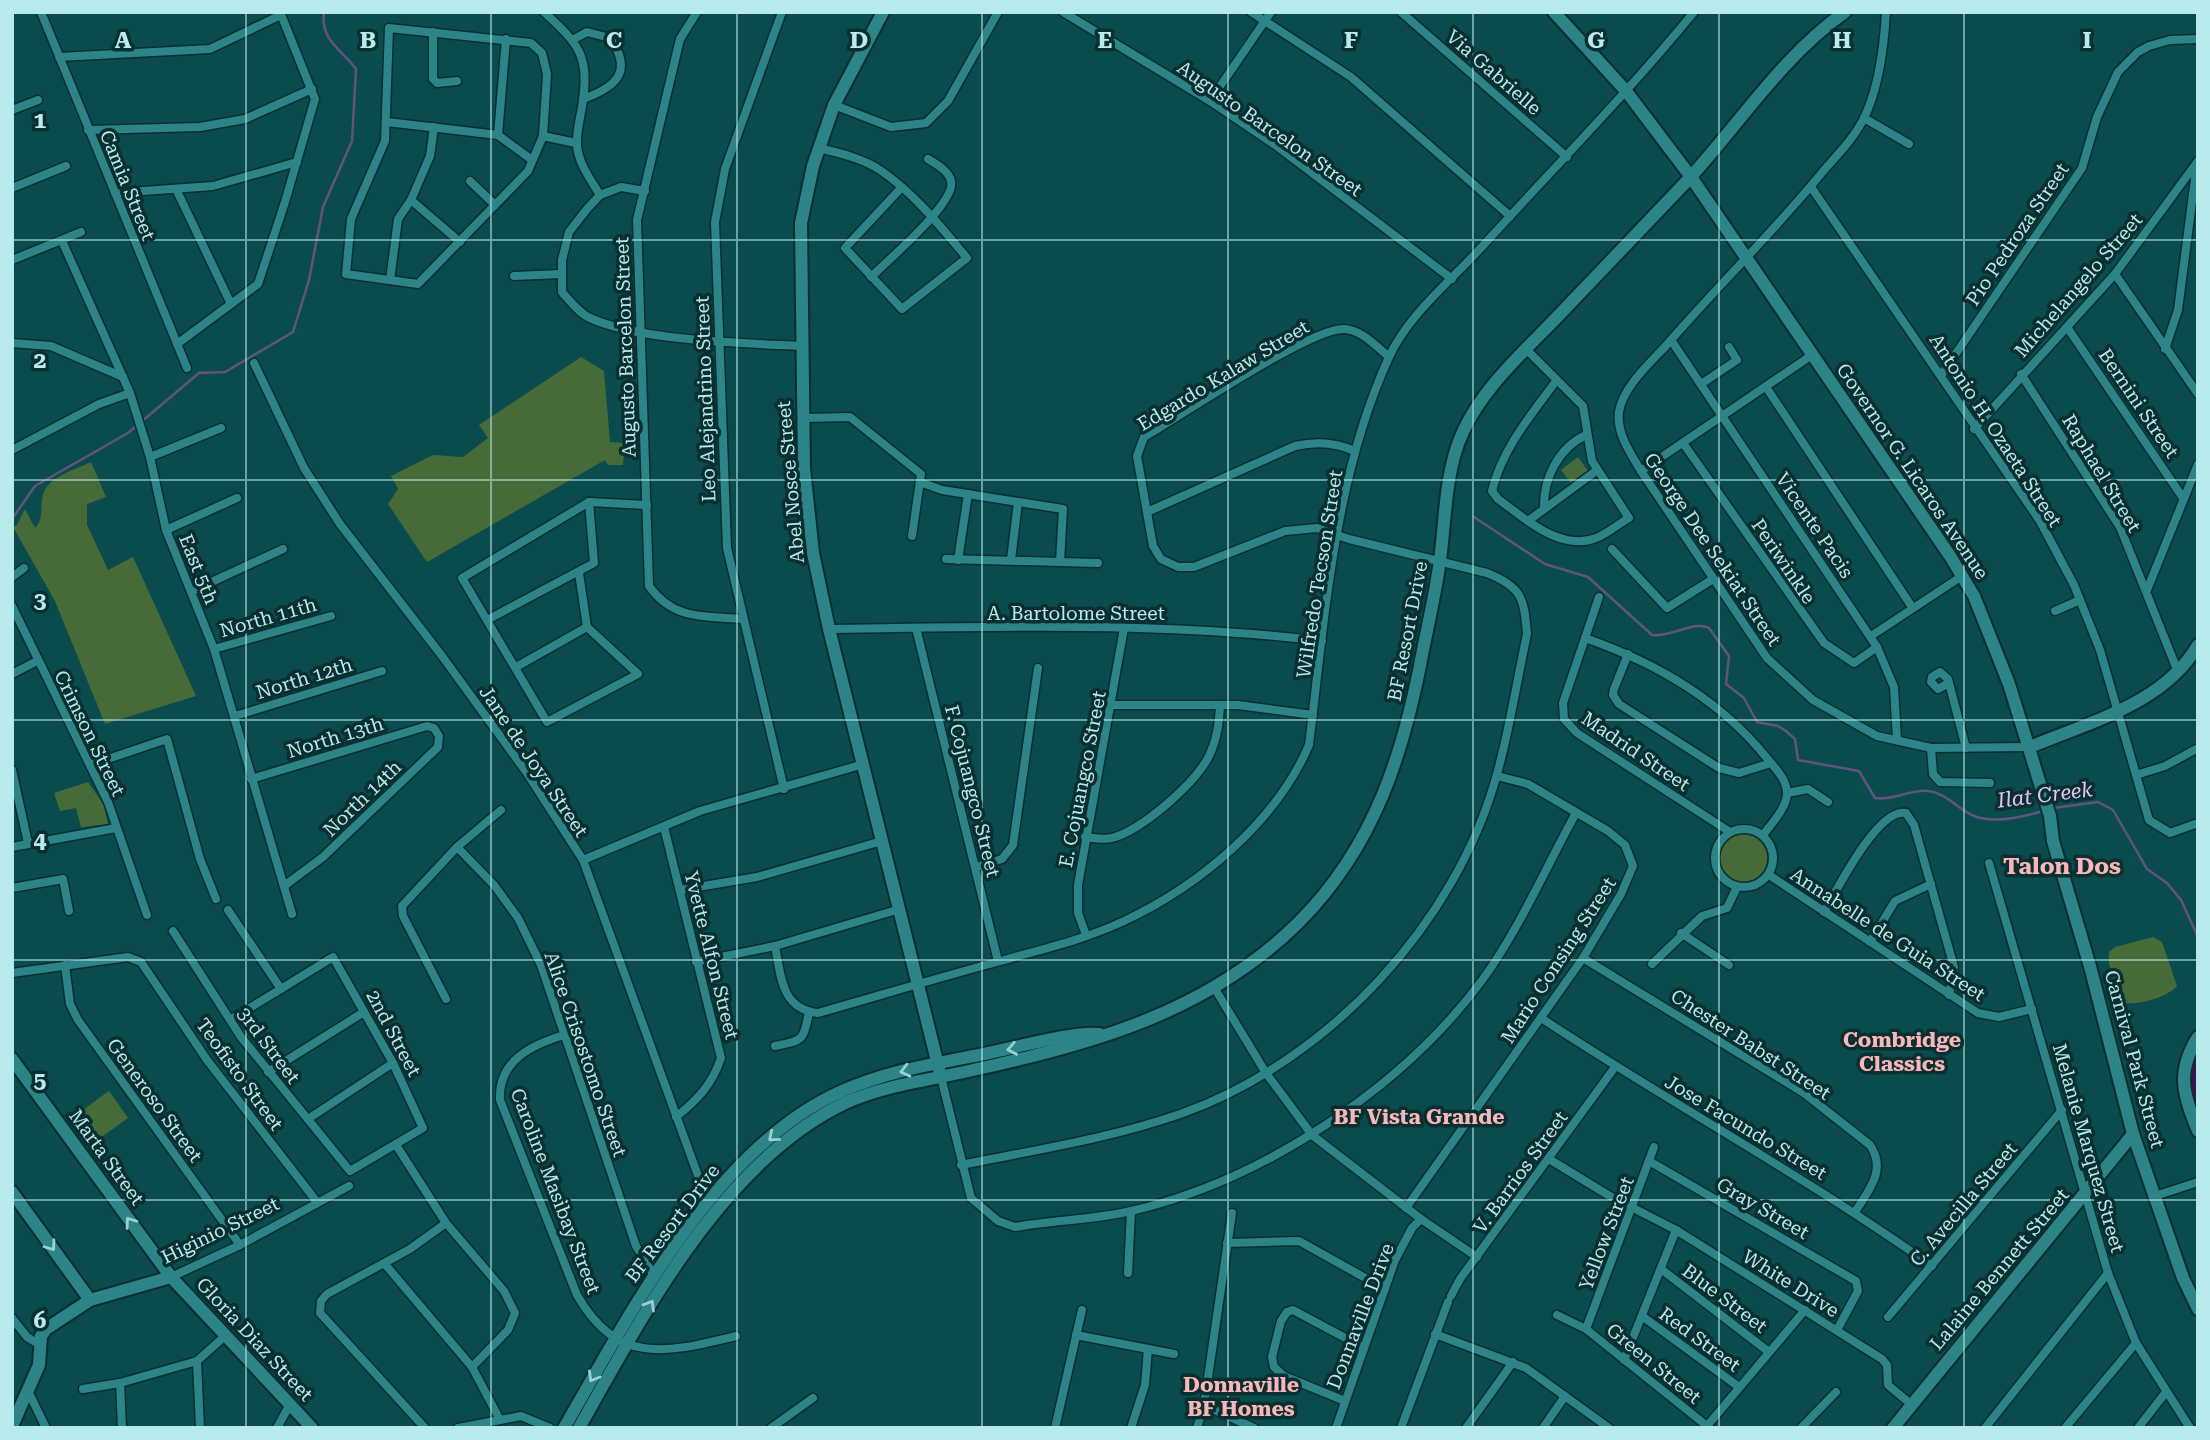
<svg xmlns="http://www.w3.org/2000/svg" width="2210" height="1440" font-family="'Roboto Serif',serif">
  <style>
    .green { fill: #476b38 }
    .water { fill: #3c124a; stroke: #62537b; stroke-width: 2 }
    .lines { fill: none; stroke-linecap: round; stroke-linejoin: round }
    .stream { stroke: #62537b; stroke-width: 2.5 }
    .street-casing { stroke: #0a2f30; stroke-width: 11 }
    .secondary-casing { stroke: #0a2f30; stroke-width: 16 }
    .street { stroke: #2d8486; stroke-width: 8 }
    .secondary { stroke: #2d8486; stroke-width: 12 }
    .oneway { stroke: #97d1d2 }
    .grid { fill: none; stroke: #baebec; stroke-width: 2; stroke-opacity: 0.55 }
    .labels { text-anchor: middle; stroke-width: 7; stroke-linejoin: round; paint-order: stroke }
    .street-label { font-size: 19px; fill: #baebec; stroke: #0a2f30 }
    .water-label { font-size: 21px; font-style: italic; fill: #e9c3f7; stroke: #0a2f30 }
    .neighbourhood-label { font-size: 21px; font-weight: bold; fill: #fab6b8; stroke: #0a2f30 }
    .quarter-label { font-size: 23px; font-weight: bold; fill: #fab6b8; stroke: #0a2f30 }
    .grid-label { font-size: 23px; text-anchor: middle; font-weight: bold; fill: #baebec; stroke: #0a2f30; stroke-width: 7; stroke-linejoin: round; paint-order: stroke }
  </style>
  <rect width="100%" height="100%" fill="#0a4c4d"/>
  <g class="green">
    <polygon points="581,357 604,371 610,442 625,443 623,465 608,465 605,460 427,562 388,504 398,489 391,476 433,455 463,457 488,438 479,425"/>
    <polygon points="1578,457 1588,471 1572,484 1561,470"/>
    <path d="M91,462L106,497L87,504V525L108,570L133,557L196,696L105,724L55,601L13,527L17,525L25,509L35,528C45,519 39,504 44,492C50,476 77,469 91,462Z"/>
    <polygon points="88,782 104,805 108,824 81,827 76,808 60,811 54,793"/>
    <circle cx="1743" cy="858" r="24"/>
    <path d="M2153,937L2162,942L2177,986C2168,997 2139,1005 2125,1003L2109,964V952L2115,947Z"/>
    <polygon points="109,1091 128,1118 89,1146 69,1120"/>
  </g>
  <polygon class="water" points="2198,1043 2198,1114 2194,1106 2187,1060"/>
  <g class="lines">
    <g class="stream">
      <path d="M1474,517L1545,564L1588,577L1652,635C1670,638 1694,620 1709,628L1729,656L1726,684L1744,698L1757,722L1778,726L1786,731L1795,739L1798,760L1859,771L1875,798C1894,801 1910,789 1928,791C1947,793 1957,809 1974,816C1995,824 2023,817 2043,811"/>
      <path d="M12,519L35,486L128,433L199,373L225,372L293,332L309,280L323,207L352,141L356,69C341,49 320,40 324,12"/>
      <polyline points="2053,808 2098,802 2113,810 2147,869 2167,883 2181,900 2198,937"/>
    </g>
    <g class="street-casing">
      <g id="street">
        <polyline points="41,12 187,368"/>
        <path d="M544,12C580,45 590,56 582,107C580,119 576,133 577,145C578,163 591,180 600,195"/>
        <path d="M697,12L680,39L637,220L649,586C673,620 704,616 742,619"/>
        <polyline points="782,12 725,169 715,222 727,548 784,789"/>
        <polyline points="1063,12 1210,101 1278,147 1452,279"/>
        <polyline points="1251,12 1351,77 1510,216"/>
        <polyline points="1401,12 1567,157"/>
        <path d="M1886,12C1884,47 1879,89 1863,120C1852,141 1835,157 1820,175C1773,232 1720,284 1671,340C1654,360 1623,385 1619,412C1616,433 1631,454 1641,471L1767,658L1813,700L1877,736L1931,748L2030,747"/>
        <polygon points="389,28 531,43 542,53 547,74 543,136 528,171 418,284 346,274 351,219 385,141"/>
        <polyline points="433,32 433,79 437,83 457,81"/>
        <path d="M574,39L587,32L610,38C634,72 616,87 583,99"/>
        <polyline points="59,57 210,49 281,15"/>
        <polyline points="1210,101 1271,12"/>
        <polyline points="834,105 891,127 926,123 948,101 998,12"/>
        <polyline points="12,110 38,100"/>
        <polyline points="1864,118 1909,144"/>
        <polyline points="387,122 498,135 532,160"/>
        <polyline points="88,130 200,127 245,119 312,89"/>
        <polyline points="498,135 506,39"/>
        <polyline points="543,136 576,143"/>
        <path d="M819,148C839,153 862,158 880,170C914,193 941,227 967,258L902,309L845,248L901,188"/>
        <polyline points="470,181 495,205"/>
        <polyline points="1811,187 2040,521 2074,585 2100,650 2149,820 2170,833 2198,823"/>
        <polyline points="12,188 66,166"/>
        <polyline points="176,189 231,304"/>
        <path d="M645,191L621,187L600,195L587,209L569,232L562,260V292C570,301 579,313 590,318C640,341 743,343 801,346"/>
        <polyline points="115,193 213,186 297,162"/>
        <polyline points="411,200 460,242"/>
        <polyline points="62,241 130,393 150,457 166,530 214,649 292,914"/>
        <polyline points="12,260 81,232"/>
        <polyline points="2115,274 2198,394"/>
        <polyline points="514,276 561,274"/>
        <path d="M871,277C887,261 957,202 951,181C949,171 936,164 928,159"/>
        <polyline points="390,280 398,219 411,200 430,156 434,127"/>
        <polyline points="2067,327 2183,498"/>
        <polyline points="1671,340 1877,647 1894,687 1897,740"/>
        <polyline points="12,343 51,346 123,377"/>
        <polyline points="177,344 258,284 285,202 315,99 280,12"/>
        <path d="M1526,349L1583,406L1592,461L1629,518C1618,524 1607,534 1596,538C1561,552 1524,518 1498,499L1492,491C1502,449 1531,415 1556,381"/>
        <polyline points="2165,349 2178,310 2197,163"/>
        <polyline points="254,363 304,468 340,524 442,656 527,773 583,860 708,1203"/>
        <polyline points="1942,374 2082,168 2097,117 2118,72 2138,52 2149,46 2170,40 2198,39"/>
        <polyline points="2021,374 2120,527 2178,672"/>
        <polyline points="1701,384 1737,360 1729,347"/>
        <polyline points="1766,387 1912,607"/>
        <polyline points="803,418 850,417 921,474 912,536"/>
        <polyline points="1974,429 2115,274 2198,161"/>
        <polyline points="1683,443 1824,643 1854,663 1877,647"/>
        <polyline points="12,450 99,404 130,393"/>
        <polyline points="150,457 221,428"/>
        <polyline points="1641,471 1812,355"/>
        <polyline points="920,482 942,490 1063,509 1060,562"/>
        <path d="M1544,509C1543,479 1558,448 1586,435"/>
        <path d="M1147,512L1295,446C1316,441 1335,442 1355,451"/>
        <polyline points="1528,521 1596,471"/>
        <polyline points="166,530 237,498"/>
        <polyline points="1612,549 1667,608 1713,579"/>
        <polyline points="946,559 1098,563"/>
        <polyline points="958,560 968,494"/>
        <polyline points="1011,560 1018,502"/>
        <polyline points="579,573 587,627 638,674 547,722 462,578 589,502 647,505"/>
        <polyline points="12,577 24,568"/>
        <polyline points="2147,590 2198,464"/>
        <polyline points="192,591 283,549"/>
        <polyline points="1599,597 1563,703 1564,719 1577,733 1730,832"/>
        <polyline points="12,606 108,802 147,915"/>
        <polyline points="2055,611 2080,600"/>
        <polyline points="487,620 594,563 589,502"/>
        <polyline points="916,628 998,961"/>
        <path d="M829,629C992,627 1159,621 1322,641"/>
        <polyline points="1871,636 1962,576"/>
        <path d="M1585,638C1654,662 1719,699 1766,757C1775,768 1787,779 1787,794C1786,809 1771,824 1763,835"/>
        <polyline points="214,649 331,616"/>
        <polyline points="1628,654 1614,689 1613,695 1619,704 1719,768 1739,773 1771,763"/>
        <polyline points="516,667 587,627"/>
        <polyline points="12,674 37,661"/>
        <polyline points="1947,684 1938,689 1931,682 1932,677 1940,672 1948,679 1966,748"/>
        <polyline points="1113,705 1238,705 1313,715"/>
        <polyline points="235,716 382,671"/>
        <polyline points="1931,748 1933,774 1940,782 1990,783"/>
        <polyline points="90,765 167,739 200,859 216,899"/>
        <polyline points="12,770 28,843"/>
        <polyline points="2136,775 2165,766 2198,748"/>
        <polyline points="251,779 427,726 434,728 439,736 438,747 323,857 284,886"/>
        <polyline points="1787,793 1808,789 1828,802"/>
        <path d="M664,827L721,1058C712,1085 697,1100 676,1117"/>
        <circle cx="1744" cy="858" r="29"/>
        <path d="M1085,837C1094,838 1103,840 1112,838C1142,830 1193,785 1208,758C1217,740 1219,724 1220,705"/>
        <polyline points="12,847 116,828"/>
        <polyline points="457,847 494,885 518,918 541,965 636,1246 655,1277"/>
        <polyline points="583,860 700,811 864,764"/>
        <polyline points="1989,863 2108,1273 2136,1343 2190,1428"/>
        <polyline points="976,867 1002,859 1013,845 1038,668"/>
        <polyline points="1769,875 1978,1013 1999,1017 2032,1009"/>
        <polyline points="12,888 63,879 69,911"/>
        <polyline points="680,890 757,877 882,841"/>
        <polyline points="228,910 281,989"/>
        <path d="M1824,912C1837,890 1878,807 1906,813L1914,825L1954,967L1949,995"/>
        <polyline points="173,931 241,1037 350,1171 423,1128 393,1063 333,957 230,1020"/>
        <polyline points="1681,933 1729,965"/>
        <polyline points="1086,935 1078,913 1078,885 1124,628"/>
        <polyline points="1870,942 1895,901 1931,884"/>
        <path d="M775,946C781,976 781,1009 818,1013C878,996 937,978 997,962C1039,950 1084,940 1124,921C1199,886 1276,822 1309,745C1325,616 1334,477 1389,357C1408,316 1446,285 1477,252C1550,172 1625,96 1694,12"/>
        <path d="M1583,958L1804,1093L1870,1145C1887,1170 1869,1190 1855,1212"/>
        <polyline points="696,962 775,946 900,909"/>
        <polyline points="1652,964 1702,916 1727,908 1737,887"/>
        <polyline points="65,965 70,1004 78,1020 240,1245"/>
        <polyline points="12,973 128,957 141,962 207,1060 317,1202"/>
        <polyline points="1215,989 1266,1073 1312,1135 1421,1219 1477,1257"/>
        <polyline points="446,999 403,916 402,906 457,847 501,810"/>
        <path d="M1541,1018C1670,1103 1806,1177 1932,1266"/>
        <path d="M564,1035C531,1045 498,1061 500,1100L577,1295C618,1367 669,1352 736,1336"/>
        <path d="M775,1046C804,1040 803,1041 809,1012"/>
        <polyline points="268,1072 364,1012"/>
        <path d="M941,1077L971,1198L998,1221L1015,1227C1053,1220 1093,1220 1131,1211C1262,1181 1403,1088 1483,979C1520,928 1546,867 1576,813"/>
        <polyline points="308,1119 393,1063"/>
        <polyline points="396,1145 446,1223 504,1291 515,1313 508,1330 472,1367"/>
        <polyline points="1549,1159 1608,1195 1676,1230 1882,1359 1887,1365 1888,1385 1912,1405"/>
        <polyline points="1649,1161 1856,1281 1858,1291 1837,1330"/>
        <path d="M961,1165C1035,1150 1113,1138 1183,1113C1329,1060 1456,924 1497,774C1510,728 1517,680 1527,634C1524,598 1522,587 1487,573L1349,539L1317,528L1285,531L1194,567H1178L1161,559L1153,546L1137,456L1144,437C1182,415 1309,329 1343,329C1361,329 1376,346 1389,357"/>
        <polyline points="2155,1196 2198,1182"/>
        <polyline points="1406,1208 1583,958 1621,894 1633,866 1625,845 1608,831 1528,784 1497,776"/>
        <polyline points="1227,1243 1299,1241 1385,1289"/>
        <polyline points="384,1263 472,1367 499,1418"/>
        <polyline points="1661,1269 1769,1352"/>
        <polyline points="1128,1273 1131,1211"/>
        <polyline points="171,1277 240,1245 349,1186"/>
        <polyline points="1451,1296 1460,1279 1615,1067"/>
        <polyline points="1557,1315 1586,1329 1707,1426 1805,1310"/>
        <polyline points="1642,1316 1739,1387"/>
        <polyline points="1888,1317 2062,1110"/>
        <polyline points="12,1318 27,1337 40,1345"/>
        <polyline points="1586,1329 1654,1147"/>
        <polyline points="1435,1334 1526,1368 1609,1428"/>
        <polyline points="1076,1335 1174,1354"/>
        <polyline points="1624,1360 1676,1230"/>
        <polyline points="197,1361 200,1428"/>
        <polyline points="120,1383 122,1428"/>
        <polyline points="83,1389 120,1383 197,1361 225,1336"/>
        <polyline points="28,1391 46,1428"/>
        <polyline points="1345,1401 1284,1376 1274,1367 1272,1357 1281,1321 1287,1312 1293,1310 1364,1348"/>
        <polyline points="1204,1405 1254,1428"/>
        <polyline points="277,1428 290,1404"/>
        <polyline points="425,1428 320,1313 321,1301 327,1294 410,1249 446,1223"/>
        <polyline points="458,1428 521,1416 550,1428"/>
        <polyline points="771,1428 813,1398"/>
        <polyline points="1055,1428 1082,1310"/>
        <polyline points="1131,1428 1145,1385 1148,1349"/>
        <polyline points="1197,1428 1204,1405 1232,1213"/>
        <polyline points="1336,1428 1395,1260 1412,1228 1421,1219"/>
        <polyline points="1401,1428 1448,1302"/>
        <polyline points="1466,1428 1513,1362"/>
        <polyline points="1543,1428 1565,1396"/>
        <polyline points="1801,1428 1836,1392"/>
        <polyline points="1985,1428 2108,1273"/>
        <polyline points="2065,1428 2136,1343"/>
        <polyline points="2138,1428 2166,1392"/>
      </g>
    </g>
    <g class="secondary-casing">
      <g id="secondary">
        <polyline points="883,12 834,105 813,166 801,223 804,469 813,553 829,629 941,1077"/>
        <polyline points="1554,12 1626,91 1691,177 1950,556 1974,596 2009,684 2050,816 2053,841 2091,970 2133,1134 2183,1278 2198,1309"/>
        <path d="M2030,747C2089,722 2164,704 2198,645"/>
        <path d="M2198,1037C2176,1072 2183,1094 2198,1131"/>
        <polyline points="12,1059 171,1277 312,1428"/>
        <polyline points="12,1192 90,1300"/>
        <polyline points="12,1426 39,1365 41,1336 46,1329 90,1300 171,1277"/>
        <path d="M564,1428C630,1314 715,1148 840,1092C884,1072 932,1064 979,1055C1012,1049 1067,1032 1099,1034"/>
        <path d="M579,1428C643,1315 723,1161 845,1103C885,1085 930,1080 973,1070C1093,1044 1210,1011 1299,922C1375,846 1404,752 1423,650C1429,620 1436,590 1440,560C1445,523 1445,485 1456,450C1473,395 1522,354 1560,314C1602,270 1644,226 1686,182C1739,125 1781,57 1845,12"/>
        <polyline points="1893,1428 2133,1134"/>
      </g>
    </g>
    <use href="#street" class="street"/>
    <use href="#secondary" class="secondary"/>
  </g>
  <defs><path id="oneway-chevron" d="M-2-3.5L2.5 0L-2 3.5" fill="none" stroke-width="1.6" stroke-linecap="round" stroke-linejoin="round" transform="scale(1.75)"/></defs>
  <g class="oneway">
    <use href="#oneway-chevron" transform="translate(1012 1049) rotate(169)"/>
    <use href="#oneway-chevron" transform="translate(905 1071) rotate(166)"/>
    <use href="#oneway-chevron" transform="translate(773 1137) rotate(140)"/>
    <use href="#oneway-chevron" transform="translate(130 1222) rotate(-126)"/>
    <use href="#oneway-chevron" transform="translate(51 1246) rotate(54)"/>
    <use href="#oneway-chevron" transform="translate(650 1305) rotate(-59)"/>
    <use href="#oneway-chevron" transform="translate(593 1377) rotate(120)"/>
  </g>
  <path class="grid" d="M246,12V1428M491,12V1428M737,12V1428M982,12V1428M1228,12V1428M1473,12V1428M1719,12V1428M1964,12V1428M12,240H2198M12,480H2198M12,720H2198M12,960H2198M12,1200H2198"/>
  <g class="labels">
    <g class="street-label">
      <text transform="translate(1494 72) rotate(41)" y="7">Via Gabrielle</text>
      <text transform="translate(1270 128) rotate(35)" y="7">Augusto Barcelon Street</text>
      <text transform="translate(128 185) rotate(68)" y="7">Camia Street</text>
      <text transform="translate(2017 234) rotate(-56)" y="7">Pio Pedroza Street</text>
      <text transform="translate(2078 285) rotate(-49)" y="7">Michelangelo Street</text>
      <text transform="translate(625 347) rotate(-92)" y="7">Augusto Barcelon Street</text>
      <text transform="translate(1223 375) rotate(-31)" y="7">Edgardo Kalaw Street</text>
      <text transform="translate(705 399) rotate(-92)" y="7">Leo Alejandrino Street</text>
      <text transform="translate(2139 403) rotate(56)" y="7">Bernini Street</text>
      <text transform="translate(1996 430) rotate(57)" y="7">Antonio H. Ozaeta Street</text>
      <text transform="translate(1913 471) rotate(56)" y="7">Governor G. Licaros Avenue</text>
      <text transform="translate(2102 473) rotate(59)" y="7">Raphael Street</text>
      <text transform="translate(790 482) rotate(-95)" y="7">Abel Nosce Street</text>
      <text transform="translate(1815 525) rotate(56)" y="7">Vicente Pacis</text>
      <text transform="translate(1713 549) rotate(56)" y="7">George Dee Sekiat Street</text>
      <text transform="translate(1784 561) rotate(56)" y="7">Periwinkle</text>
      <text transform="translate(199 569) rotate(68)" y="7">East 5th</text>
      <text transform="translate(1319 574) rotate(-81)" y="7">Wilfredo Tecson Street</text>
      <text x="1076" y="620">A. Bartolome Street</text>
      <text transform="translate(268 617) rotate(-16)" y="7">North 11th</text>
      <text transform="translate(1407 631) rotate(-79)" y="7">BF Resort Drive</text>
      <text transform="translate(304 678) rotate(-17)" y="7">North 12th</text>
      <text transform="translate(90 733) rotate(64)" y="7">Crimson Street</text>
      <text transform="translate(335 737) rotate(-17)" y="7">North 13th</text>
      <text transform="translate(1636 751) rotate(34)" y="7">Madrid Street</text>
      <text transform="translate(534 761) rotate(56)" y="7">Jane de Joya Street</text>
      <text transform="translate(1082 779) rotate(-79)" y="7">E. Cojuangco Street</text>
      <text transform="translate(973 791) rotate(76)" y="7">F. Cojuangco Street</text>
      <text transform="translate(362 798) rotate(-44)" y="7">North 14th</text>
      <text transform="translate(1888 934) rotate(33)" y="7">Annabelle de Guia Street</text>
      <text transform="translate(712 955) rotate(76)" y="7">Yvette Alfon Street</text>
      <text transform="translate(1558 960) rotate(-57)" y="7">Mario Consing Street</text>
      <text transform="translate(394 1033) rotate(62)" y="7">2nd Street</text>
      <text transform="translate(1751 1044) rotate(33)" y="7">Chester Babst Street</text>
      <text transform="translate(269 1045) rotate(53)" y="7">3rd Street</text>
      <text transform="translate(586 1054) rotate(71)" y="7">Alice Crisostomo Street</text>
      <text transform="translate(2135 1059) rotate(75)" y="7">Carnival Park Street</text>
      <text transform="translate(240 1074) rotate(54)" y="7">Teofisto Street</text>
      <text transform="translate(155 1100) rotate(54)" y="7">Generoso Street</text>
      <text transform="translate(1746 1127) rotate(31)" y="7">Jose Facundo Street</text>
      <text transform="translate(2089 1148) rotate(74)" y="7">Melanie Marquez Street</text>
      <text transform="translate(107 1157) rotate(54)" y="7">Marta Street</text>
      <text transform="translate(1520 1172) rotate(-54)" y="7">V. Barrios Street</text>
      <text transform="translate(556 1191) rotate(69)" y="7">Caroline Masibay Street</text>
      <text transform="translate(1963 1204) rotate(-50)" y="7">C. Avecilla Street</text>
      <text transform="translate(1763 1208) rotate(30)" y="7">Gray Street</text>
      <text transform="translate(672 1223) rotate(-53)" y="7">BF Resort Drive</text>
      <text transform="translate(220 1230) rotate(-26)" y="7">Higinio Street</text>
      <text transform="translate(1606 1233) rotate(-69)" y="7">Yellow Street</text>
      <text transform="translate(1999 1269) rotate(-50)" y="7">Lalaine Bennett Street</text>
      <text transform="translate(1791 1283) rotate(32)" y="7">White Drive</text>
      <text transform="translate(1725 1298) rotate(37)" y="7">Blue Street</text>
      <text transform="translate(1360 1316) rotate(-69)" y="7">Donnaville Drive</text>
      <text transform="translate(255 1339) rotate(47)" y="7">Gloria Diaz Street</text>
      <text transform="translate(1700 1339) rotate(36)" y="7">Red Street</text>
      <text transform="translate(1654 1363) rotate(39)" y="7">Green Street</text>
    </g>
    <g class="water-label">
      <text transform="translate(2045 795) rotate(-7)" y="7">Ilat Creek</text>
    </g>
    <g class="neighbourhood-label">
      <text x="1902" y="1047">Combridge<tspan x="1902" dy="24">Classics</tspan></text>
      <text x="1419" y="1124">BF Vista Grande</text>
      <text x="1241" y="1392">Donnaville<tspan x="1241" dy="24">BF Homes</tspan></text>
    </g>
    <g class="quarter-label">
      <text x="2062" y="874">Talon Dos</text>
    </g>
  </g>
  <g class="grid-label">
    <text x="123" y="48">A</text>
    <text x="368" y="48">B</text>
    <text x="614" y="48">C</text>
    <text x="859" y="48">D</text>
    <text x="1105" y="48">E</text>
    <text x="1351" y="48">F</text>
    <text x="1596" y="48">G</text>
    <text x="1842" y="48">H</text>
    <text x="2087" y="48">I</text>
    <text x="40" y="128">1</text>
    <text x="40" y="368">2</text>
    <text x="40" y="608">3</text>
    <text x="40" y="848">4</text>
    <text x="40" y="1088">5</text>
    <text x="40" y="1328">6</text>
  </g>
  <rect width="2210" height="1440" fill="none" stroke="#baebec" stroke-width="28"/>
</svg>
